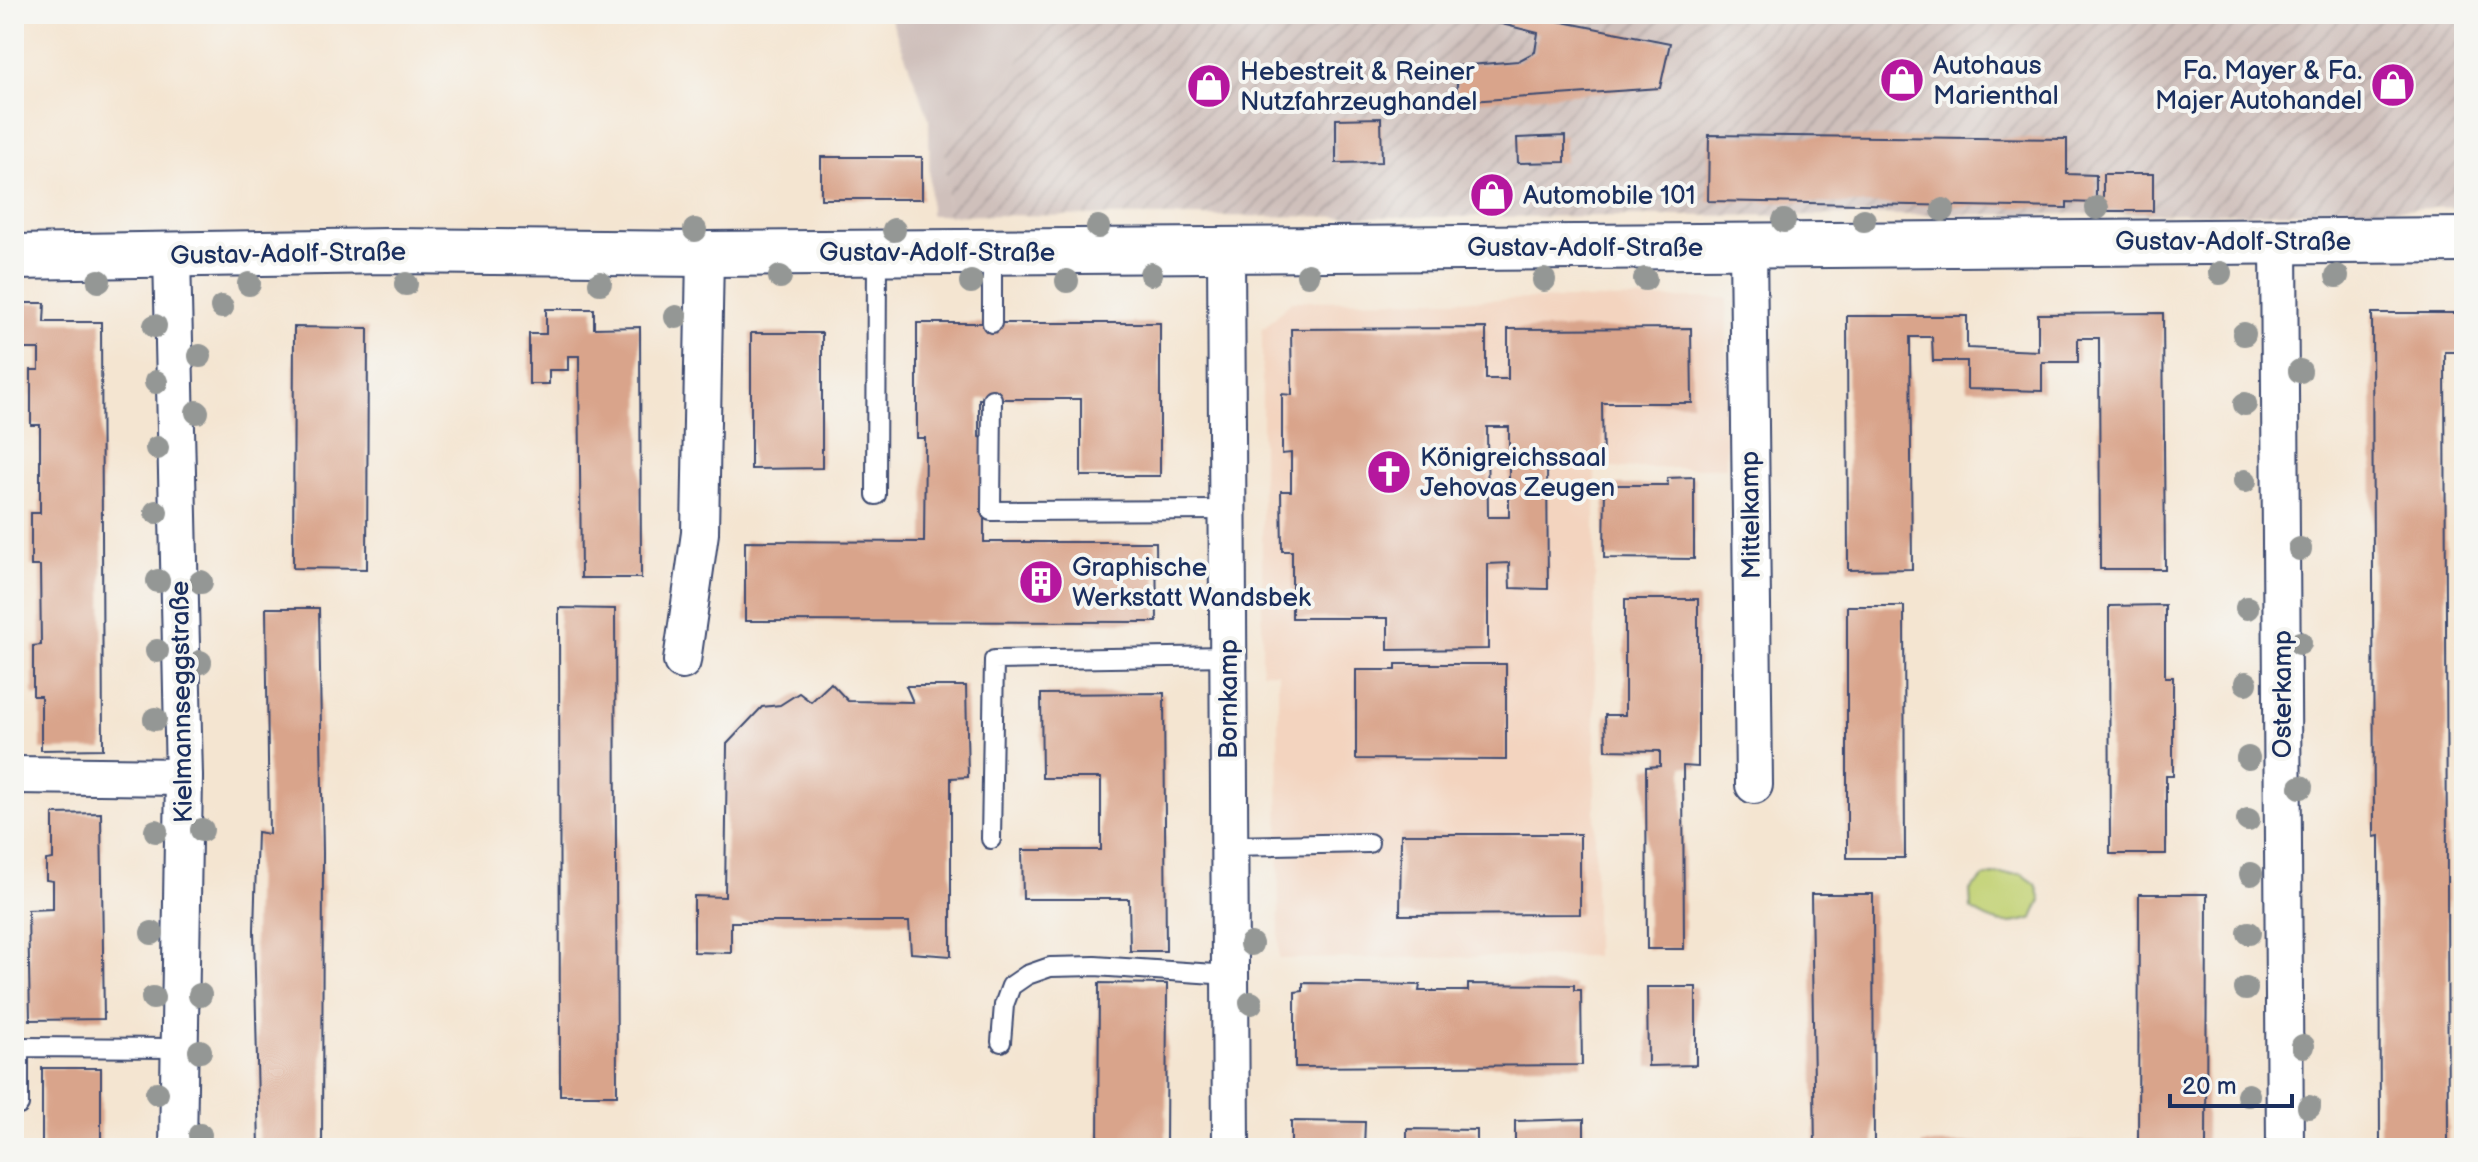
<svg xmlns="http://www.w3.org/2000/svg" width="2478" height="1162" font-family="'Balsamiq Sans',sans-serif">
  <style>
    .built { fill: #f3d4bf }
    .industrial { fill: url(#industrial-furrows) }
    .railway { fill: #cfc0bb }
    .green { fill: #c2d274; stroke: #6e8069; stroke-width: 2 }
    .building { fill: #d9a48b; fill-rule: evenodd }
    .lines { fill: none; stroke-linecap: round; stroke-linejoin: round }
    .lane-casing { stroke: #3c4a6f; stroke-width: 22 }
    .street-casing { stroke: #3c4a6f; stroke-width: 40 }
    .secondary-casing { stroke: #3c4a6f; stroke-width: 48 }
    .lane { stroke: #fff; stroke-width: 18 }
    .street { stroke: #fff; stroke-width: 36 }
    .secondary { stroke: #fff; stroke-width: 44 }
    .tree { fill: #949795 }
    .labels { text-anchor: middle; stroke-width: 8; stroke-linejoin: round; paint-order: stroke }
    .poi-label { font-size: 26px; fill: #1b2f5e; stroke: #f6f6f2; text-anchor: start }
    .street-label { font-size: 26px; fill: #1b2f5e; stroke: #f6f6f2 }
  </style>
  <defs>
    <pattern id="industrial-furrows" width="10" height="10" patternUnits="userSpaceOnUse" patternTransform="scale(2)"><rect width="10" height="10" fill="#cfc0bb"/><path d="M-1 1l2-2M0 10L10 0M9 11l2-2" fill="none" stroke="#b1a5a3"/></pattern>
  </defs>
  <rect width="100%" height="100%" fill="#f6f6f2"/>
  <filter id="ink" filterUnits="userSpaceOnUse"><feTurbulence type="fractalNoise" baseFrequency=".0125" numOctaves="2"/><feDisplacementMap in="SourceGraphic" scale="16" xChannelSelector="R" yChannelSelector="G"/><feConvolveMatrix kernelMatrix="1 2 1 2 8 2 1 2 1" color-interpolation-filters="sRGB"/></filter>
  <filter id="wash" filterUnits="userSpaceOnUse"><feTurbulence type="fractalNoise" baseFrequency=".006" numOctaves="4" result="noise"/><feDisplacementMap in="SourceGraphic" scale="32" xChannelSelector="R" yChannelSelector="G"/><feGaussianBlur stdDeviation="1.8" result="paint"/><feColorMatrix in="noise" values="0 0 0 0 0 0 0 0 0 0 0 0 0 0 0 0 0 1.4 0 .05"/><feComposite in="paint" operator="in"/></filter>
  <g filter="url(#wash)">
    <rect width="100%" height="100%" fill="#f4e5d1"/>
    <polygon class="built" points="1727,298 1726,468 1595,468 1595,956 1279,959 1278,672 1262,672 1262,330 1292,301"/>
    <polygon class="industrial" points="1045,14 2464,14 2464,207 2263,213 1424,217 947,215 945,149 1016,66"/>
    <polygon class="railway" points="889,14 1045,14 1016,66 945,149 947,215 930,215 929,118"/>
    <path class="green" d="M1999,874H2022L2036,884L2041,900L2033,918C2007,927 1993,924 1971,909L1970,890L1984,877Z"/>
    <g id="blocks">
      <g class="building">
        <polygon points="1461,14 1522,14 1670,43 1660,88 1456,102 1458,66 1518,61 1535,52 1538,33"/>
        <polygon points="2300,14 2352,14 2352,18 2300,17"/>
        <polygon points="1381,118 1382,162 1336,163 1336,119"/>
        <polygon points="1709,135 2067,139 2067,174 2096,175 2096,203 2067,202 2067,208 1708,201"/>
        <polygon points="1565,136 1565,162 1518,163 1517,138"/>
        <rect x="821" y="157" width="101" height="42"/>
        <rect x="2103" y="174" width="50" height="37"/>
        <polygon points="14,303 45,303 44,322 101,322 103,749 41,750 41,696 33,696 33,646 41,645 40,566 31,566 31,513 40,513 40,425 31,425 31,370 39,370 39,349 14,349"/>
        <polygon points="546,309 594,309 594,328 640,327 641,578 581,578 579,356 568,356 568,370 549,370 549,384 529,384 529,334 546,334"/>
        <polygon points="2163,313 2165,569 2100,569 2099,338 2078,338 2078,362 2042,362 2042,391 1967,389 1967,361 1933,361 1932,337 1910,337 1912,569 1848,570 1847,316 1967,316 1967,348 2038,351 2038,314"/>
        <polygon points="2372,313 2464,313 2464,352 2445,352 2448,1148 2380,1148 2379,836 2374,837"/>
        <polygon points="917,323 1160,323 1160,476 1081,476 1081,399 979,399 979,437 984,438 984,542 1156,542 1157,622 745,621 745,541 924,542 925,438 917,438"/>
        <polygon points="294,327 368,328 367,569 293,568"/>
        <path d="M1486,328V379H1508V329L1691,328L1692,403H1602L1603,466H1547L1548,589L1510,588L1509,563L1488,564V649L1388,650V618H1292V551H1282L1281,491H1291V453L1282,454V394L1292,395L1291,329ZM1487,427H1509V517H1488Z"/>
        <polygon points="751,333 822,333 822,468 751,469"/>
        <polygon points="1694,477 1694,559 1604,558 1605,485 1668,485 1667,478"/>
        <polygon points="1625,599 1698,599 1698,767 1683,766 1684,949 1647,949 1646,767 1660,766 1660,751 1606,750 1605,715 1625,715"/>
        <polygon points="2165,605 2165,677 2173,677 2173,776 2166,776 2166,854 2110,854 2109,606"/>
        <polygon points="1847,606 1904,606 1905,858 1847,858"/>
        <polygon points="266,608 319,608 323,853 322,1148 259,1148 254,930 257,832 269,834"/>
        <polygon points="559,608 615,609 617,1095 560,1095"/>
        <polygon points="1396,664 1506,664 1506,760 1356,759 1356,670 1396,670"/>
        <polygon points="831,683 848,701 913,702 906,686 966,686 968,777 951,778 951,956 911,953 909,922 731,922 731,953 694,952 694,896 725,897 727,744 762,707 780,705 799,693 811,702"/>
        <polygon points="1164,693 1166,951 1130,951 1129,899 1023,899 1022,850 1101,850 1101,778 1042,778 1041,694"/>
        <polygon points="101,813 104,1019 30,1020 28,910 53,909 53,881 46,880 46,860 53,859 53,814"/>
        <polygon points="1401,834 1580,834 1580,914 1400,915"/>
        <polygon points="1811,894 1873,894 1874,1148 1815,1148"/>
        <polygon points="2139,894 2207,894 2206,1148 2138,1148"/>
        <polygon points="1099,983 1167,984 1166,1148 1098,1148"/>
        <polygon points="1303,983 1420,985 1419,991 1468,991 1468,984 1574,985 1574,990 1581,990 1582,1065 1295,1067 1295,992 1303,991"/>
        <polygon points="1647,987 1696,987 1696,1065 1648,1066"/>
        <rect x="42" y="1068" width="59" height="80"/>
        <polygon points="1584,1119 1584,1148 1515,1148 1515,1121"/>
        <polygon points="1291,1121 1365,1122 1364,1148 1291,1148"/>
        <polygon points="1407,1129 1477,1130 1477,1148 1407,1148"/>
        <polygon points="2097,1142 2097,1148 1922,1148 1922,1144"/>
        <rect x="550" y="1144" width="48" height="4"/>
      </g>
    </g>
  </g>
  <g filter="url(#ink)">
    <use href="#blocks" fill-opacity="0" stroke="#3c4a6f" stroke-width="2"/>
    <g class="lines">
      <g class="lane-casing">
        <g id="lane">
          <polyline points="992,252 992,323"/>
          <polyline points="992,399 991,511 1227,510"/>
          <polyline points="876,495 877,252"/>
          <polyline points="991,839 994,660 1228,656"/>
          <polyline points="1229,846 1369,843"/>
          <polyline points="1001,1042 1004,1005 1011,986 1027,975 1050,967 1095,966 1230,975"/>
          <polyline points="19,1105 19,1047 180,1048"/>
        </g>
      </g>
      <g class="street-casing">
        <g id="street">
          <polyline points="2279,240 2285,1148"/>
          <polyline points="1748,245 1754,785"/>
          <polyline points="1226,250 1231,1148"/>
          <polyline points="172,255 184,777 178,1148"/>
          <polyline points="682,661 700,533 705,254"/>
          <polyline points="14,775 184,777"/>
        </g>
      </g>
      <g class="secondary-casing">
        <polyline id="secondary" points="14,257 389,251 705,254 2464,240"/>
      </g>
      <use href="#lane" class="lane"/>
      <use href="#street" class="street"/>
      <use href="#secondary" class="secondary"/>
    </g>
    <g class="tree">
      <circle cx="2097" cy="208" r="12"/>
      <circle cx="1943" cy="210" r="12"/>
      <circle cx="1864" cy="220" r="12"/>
      <circle cx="1784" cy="221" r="12"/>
      <circle cx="1098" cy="227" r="12"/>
      <circle cx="695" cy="230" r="12"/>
      <circle cx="894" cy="230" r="12"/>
      <circle cx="2220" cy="273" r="12"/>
      <circle cx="1151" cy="274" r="12"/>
      <circle cx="1308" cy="275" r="12"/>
      <circle cx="2337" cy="276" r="12"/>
      <circle cx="780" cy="277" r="12"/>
      <circle cx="1645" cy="279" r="12"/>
      <circle cx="1544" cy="280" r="12"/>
      <circle cx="99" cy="281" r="12"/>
      <circle cx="1067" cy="281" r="12"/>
      <circle cx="971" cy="282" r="12"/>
      <circle cx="600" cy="283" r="12"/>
      <circle cx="249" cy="284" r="12"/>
      <circle cx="406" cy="284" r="12"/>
      <circle cx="222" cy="307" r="12"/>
      <circle cx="676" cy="317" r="12"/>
      <circle cx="155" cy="326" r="12"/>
      <circle cx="2244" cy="334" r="12"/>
      <circle cx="200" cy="356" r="12"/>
      <circle cx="2300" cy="371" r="12"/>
      <circle cx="156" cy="382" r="12"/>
      <circle cx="2245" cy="404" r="12"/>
      <circle cx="197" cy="412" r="12"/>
      <circle cx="157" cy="448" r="12"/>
      <circle cx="2245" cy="481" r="12"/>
      <circle cx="156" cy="512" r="12"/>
      <circle cx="2300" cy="549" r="12"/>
      <circle cx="158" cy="581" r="12"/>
      <circle cx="201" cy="582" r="12"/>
      <circle cx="2247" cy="608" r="12"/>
      <circle cx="2300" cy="643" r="12"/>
      <circle cx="157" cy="651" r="12"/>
      <circle cx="200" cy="662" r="12"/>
      <circle cx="2246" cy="683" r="12"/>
      <circle cx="155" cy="719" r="12"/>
      <circle cx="2248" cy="758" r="12"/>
      <circle cx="2301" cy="787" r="12"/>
      <circle cx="2248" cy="820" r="12"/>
      <circle cx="202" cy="830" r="12"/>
      <circle cx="156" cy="831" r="12"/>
      <circle cx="2251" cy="874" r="12"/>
      <circle cx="152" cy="933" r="12"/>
      <circle cx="2249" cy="933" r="12"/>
      <circle cx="1251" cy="944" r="12"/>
      <circle cx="2246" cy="989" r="12"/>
      <circle cx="200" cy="995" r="12"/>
      <circle cx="153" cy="998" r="12"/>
      <circle cx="1251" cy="1003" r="12"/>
      <circle cx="2303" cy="1046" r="12"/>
      <circle cx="200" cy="1051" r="12"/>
      <circle cx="157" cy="1093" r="12"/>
      <circle cx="2248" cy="1095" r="12"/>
      <circle cx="2309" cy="1107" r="12"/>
      <circle cx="200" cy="1135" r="12"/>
    </g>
  </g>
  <defs>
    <g id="shop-disc" transform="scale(2.3)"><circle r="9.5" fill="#b5179e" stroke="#f6f6f2"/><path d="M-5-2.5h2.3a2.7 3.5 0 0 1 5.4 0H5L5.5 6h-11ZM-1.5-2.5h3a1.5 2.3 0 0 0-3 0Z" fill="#fff"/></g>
    <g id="church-disc" transform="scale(2.3)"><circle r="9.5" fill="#b5179e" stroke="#f6f6f2"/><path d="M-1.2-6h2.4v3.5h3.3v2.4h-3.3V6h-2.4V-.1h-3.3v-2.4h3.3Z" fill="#fff"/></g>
    <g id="building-disc" transform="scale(2.3)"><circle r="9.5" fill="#b5179e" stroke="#f6f6f2"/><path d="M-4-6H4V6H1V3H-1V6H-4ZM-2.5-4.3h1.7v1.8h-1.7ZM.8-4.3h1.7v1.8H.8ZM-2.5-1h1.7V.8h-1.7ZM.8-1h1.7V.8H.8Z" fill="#fff"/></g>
  </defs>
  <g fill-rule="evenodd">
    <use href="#shop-disc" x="1902" y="80"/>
    <use href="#shop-disc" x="2393" y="85"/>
    <use href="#shop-disc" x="1209" y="86"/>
    <use href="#shop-disc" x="1492" y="195"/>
    <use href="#church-disc" x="1389" y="472"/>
    <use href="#building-disc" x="1041" y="582"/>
  </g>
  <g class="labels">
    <g class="poi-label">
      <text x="1933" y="74">Autohaus<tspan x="1933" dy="30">Marienthal</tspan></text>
      <text x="2362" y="79" text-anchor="end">Fa. Mayer &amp; Fa.<tspan x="2362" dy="30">Majer Autohandel</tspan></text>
      <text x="1240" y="80">Hebestreit &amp; Reiner<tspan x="1240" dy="30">Nutzfahrzeughandel</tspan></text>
      <text x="1523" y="204">Automobile 101</text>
      <text x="1420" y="466">Königreichssaal<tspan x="1420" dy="30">Jehovas Zeugen</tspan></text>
      <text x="1072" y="576">Graphische<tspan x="1072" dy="30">Werkstatt Wandsbek</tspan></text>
    </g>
    <g class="street-label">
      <text x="2233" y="250">Gustav-Adolf-Straße</text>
      <text x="1585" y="256">Gustav-Adolf-Straße</text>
      <text x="937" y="261">Gustav-Adolf-Straße</text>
      <text transform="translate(288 253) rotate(-1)" y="9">Gustav-Adolf-Straße</text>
      <text transform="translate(1750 515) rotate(-91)" y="9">Mittelkamp</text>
      <text transform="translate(2282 694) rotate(-90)" y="9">Osterkamp</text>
      <text transform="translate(1228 699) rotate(-90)" y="9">Bornkamp</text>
      <text transform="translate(181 702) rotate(-91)" y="9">Kielmannseggstraße</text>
    </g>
  </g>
  <rect width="2478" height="1162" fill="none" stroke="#f6f6f2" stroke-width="48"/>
  <path d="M2170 1094v12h122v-12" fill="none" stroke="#1b2f5e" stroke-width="4"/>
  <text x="2182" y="1094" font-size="24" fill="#1b2f5e" stroke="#f6f6f2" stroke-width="6" paint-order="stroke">20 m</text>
</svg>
